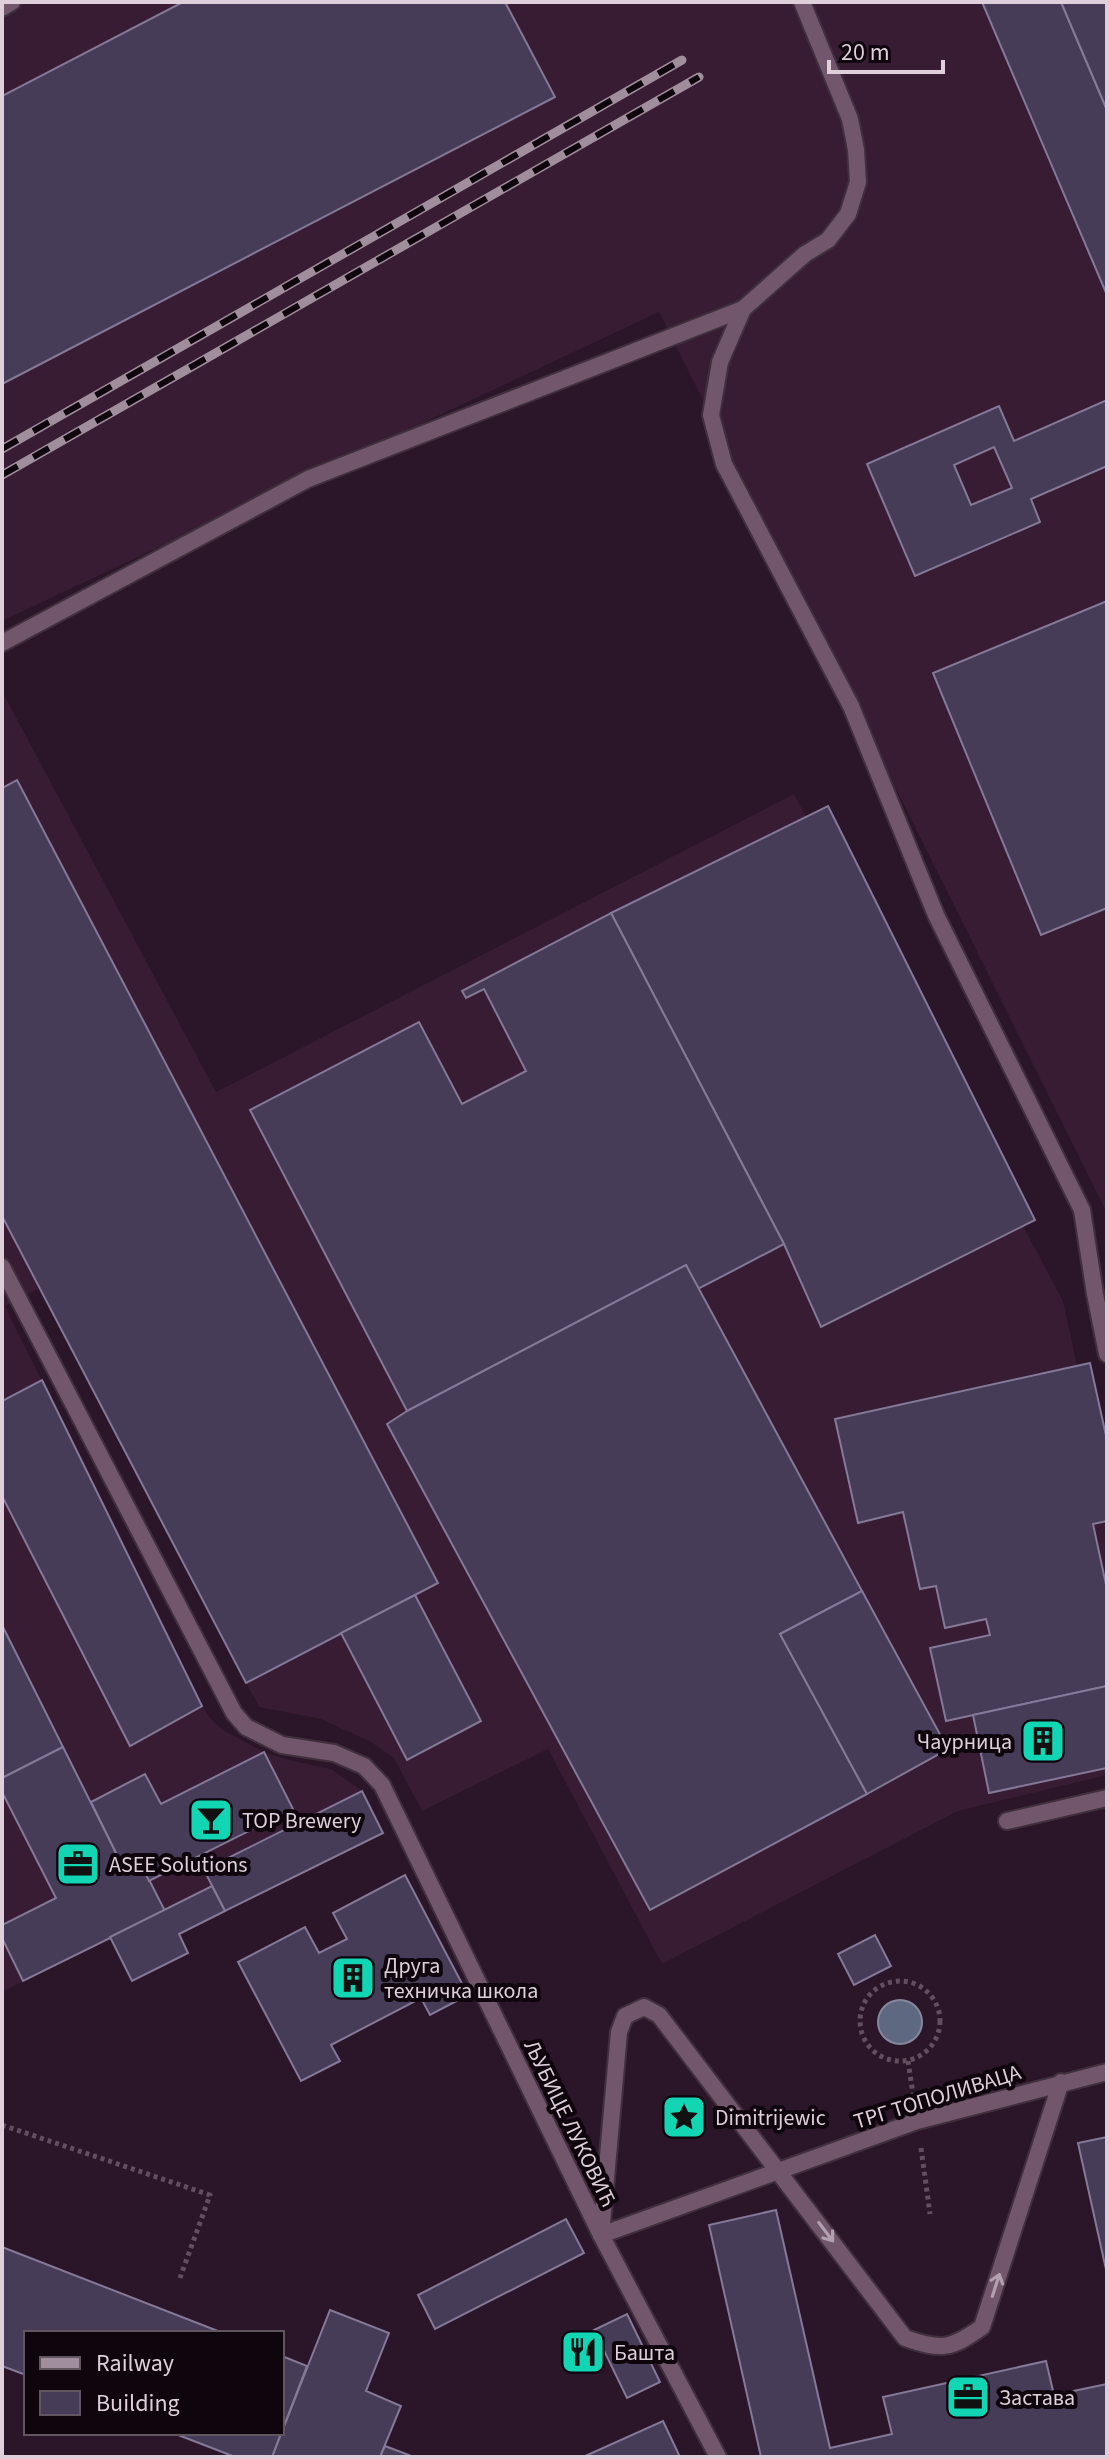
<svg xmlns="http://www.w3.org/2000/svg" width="1109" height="2459" font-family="'Source Sans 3',sans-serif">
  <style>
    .built { fill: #371c33 }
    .water { fill: #5f6881; stroke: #85879c; stroke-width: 2 }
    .building { fill: #463c57; stroke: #847998; stroke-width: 2; fill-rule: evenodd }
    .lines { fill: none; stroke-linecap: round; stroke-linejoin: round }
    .lane-casing { stroke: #402f3d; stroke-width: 20 }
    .path { stroke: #624e5f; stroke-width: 5; stroke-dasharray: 4 4; stroke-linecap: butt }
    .lane { stroke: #71566c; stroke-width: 16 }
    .rail-casing { stroke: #a08e9d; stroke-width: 9 }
    .rail { stroke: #0e050d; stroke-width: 6; stroke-dasharray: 18; stroke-linecap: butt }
    .oneway { stroke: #b29faf }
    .labels { text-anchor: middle; stroke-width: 8; stroke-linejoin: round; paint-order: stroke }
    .poi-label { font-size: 22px; fill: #decfdb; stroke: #0e050d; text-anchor: start }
    .street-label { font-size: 22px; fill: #decfdb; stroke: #0e050d }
  </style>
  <rect width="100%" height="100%" fill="#2b1528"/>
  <g class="built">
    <polygon points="2,2 1107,2 1107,1213 659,312 2,621"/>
    <polygon points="2,691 216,1092 794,794 1063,1301 1107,1503 1107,1775 958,1811 662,1964 548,1749 422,1811 394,1758 371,1742 321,1719 259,1707 40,1288 5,1306 202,1706 211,1719 223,1730 264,1752 285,1759 331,1769 362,1791 383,1833 225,1911 212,1887 2,1992"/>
  </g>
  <circle class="water" cx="900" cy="2022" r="22"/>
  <g class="building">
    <polygon points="183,2 505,2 555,97 2,384 2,96"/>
    <polygon points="982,2 1061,2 1107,110 1107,295"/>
    <polygon points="1061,2 1107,2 1107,110"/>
    <path d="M1107,400V466L1031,499L1040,522L915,576L867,464L999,406L1014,441ZM994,447L1012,488L971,505L954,465Z"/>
    <polygon points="1107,601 1107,908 1041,935 933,673"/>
    <polygon points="17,780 438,1583 246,1683 2,1216 2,788"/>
    <polygon points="828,806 1035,1220 821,1327 784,1244 611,913"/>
    <polygon points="611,913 784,1244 698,1289 686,1265 407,1411 250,1110 419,1022 462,1104 526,1071 484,989 466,998 462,991"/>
    <polygon points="686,1265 862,1591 780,1634 867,1794 650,1910 387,1424 407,1411"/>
    <polygon points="1090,1363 1107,1440 1107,1521 1093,1524 1107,1589 1107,1686 946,1721 930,1648 990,1635 986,1619 945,1628 936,1586 920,1589 903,1512 858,1523 835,1419"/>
    <polygon points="42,1380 202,1706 130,1746 2,1496 2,1401"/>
    <polygon points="862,1591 948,1749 867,1794 780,1634"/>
    <polygon points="415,1595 481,1721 407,1760 341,1633"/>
    <polygon points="2,1625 63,1747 2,1778"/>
    <polygon points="1107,1686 1107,1768 989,1793 973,1715"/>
    <polygon points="63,1747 121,1863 137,1856 165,1911 23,1981 2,1938 2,1925 56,1898 2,1792 2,1778"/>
    <polygon points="264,1752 293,1809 149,1881 137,1856 121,1863 91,1802 145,1774 161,1804"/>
    <polygon points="362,1791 383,1833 225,1911 204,1870"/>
    <polygon points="405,1875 468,1995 430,2015 421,1998 331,2045 340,2061 301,2081 238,1962 305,1927 319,1953 347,1939 333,1913"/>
    <polygon points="212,1886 225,1911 179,1934 188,1953 132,1981 110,1937"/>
    <polygon points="875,1935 891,1966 854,1985 838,1954"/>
    <polygon points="1107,2137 1107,2274 1078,2143"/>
    <polygon points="776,2210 830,2448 892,2434 883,2397 1046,2361 1054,2395 1107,2384 1107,2457 761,2457 709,2225"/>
    <polygon points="566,2219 584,2253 435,2329 418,2295"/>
    <polygon points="2,2247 223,2333 26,2333 26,2375 2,2366"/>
    <polygon points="330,2310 389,2333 366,2391 401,2406 380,2457 272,2457"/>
    <polygon points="627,2314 660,2382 627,2398 594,2330"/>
    <polygon points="282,2356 307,2366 282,2431"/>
    <polygon points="663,2421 680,2457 583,2457"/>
    <polygon points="173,2433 281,2433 272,2457 235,2457"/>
    <polygon points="385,2446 414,2457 380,2457"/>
  </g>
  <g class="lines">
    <g class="lane-casing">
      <g id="lane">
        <polyline points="802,2 850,119 856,150 858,182 848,214 828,240 805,254 743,309 720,362 711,415 724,464 851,706 936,915 1082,1210 1095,1294 1107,1354"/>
        <polyline points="2,8 12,2"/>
        <polyline points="2,643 308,479 743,309"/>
        <polyline points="2,1267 234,1713 246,1727 282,1745 334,1753 364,1766 382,1785 601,2235 718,2457"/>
        <polyline points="1007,1821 1107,1798"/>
        <path d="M1061,2082L982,2327C951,2349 942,2351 905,2338L659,2015L644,2007L625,2016L619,2032L601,2235L917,2121L1107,2072"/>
      </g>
    </g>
    <g class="path">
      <circle cx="900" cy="2021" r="40"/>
      <polyline points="908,2061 913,2094"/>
      <polyline points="2,2125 210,2195 180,2278"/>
      <polyline points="921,2148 930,2214"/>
    </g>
    <use href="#lane" class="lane"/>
    <g class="rail-casing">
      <g id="rail">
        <polyline points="2,449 682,60"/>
        <polyline points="2,475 699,77"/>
      </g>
    </g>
    <use href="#rail" class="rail"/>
  </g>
  <defs><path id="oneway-shaft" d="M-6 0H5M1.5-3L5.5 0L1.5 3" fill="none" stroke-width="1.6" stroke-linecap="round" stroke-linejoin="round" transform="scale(2)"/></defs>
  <g class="oneway">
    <use href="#oneway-shaft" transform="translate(826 2232) rotate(53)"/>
    <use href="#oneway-shaft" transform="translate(996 2285) rotate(-72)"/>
  </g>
  <defs>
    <g id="building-square" transform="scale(2.3)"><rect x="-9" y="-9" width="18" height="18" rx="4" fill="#12d5b4" stroke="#0e050d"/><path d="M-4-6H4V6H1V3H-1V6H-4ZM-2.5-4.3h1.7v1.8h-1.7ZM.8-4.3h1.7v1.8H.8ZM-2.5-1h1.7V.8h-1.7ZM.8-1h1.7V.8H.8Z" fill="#111"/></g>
    <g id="bar-square" transform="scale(2.3)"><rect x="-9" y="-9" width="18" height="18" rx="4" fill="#12d5b4" stroke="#0e050d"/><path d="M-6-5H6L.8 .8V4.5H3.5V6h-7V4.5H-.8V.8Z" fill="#111"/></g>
    <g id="office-square" transform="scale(2.3)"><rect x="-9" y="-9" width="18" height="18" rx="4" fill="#12d5b4" stroke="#0e050d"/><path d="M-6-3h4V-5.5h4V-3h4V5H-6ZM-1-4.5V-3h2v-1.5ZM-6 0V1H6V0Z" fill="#111"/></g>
    <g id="sight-square" transform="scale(2.3)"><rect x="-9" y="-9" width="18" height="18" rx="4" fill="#12d5b4" stroke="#0e050d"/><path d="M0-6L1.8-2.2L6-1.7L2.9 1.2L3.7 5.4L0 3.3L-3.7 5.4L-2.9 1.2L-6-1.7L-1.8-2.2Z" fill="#111"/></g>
    <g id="restaurant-square" transform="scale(2.3)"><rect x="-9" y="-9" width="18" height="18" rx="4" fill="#12d5b4" stroke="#0e050d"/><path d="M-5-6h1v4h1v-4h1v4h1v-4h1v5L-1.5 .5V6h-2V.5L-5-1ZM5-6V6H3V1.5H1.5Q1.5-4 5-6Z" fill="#111"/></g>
  </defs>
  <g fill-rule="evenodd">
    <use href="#building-square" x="1043" y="1741"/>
    <use href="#bar-square" x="211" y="1820"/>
    <use href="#office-square" x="78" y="1864"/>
    <use href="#building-square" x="353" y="1978"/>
    <use href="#sight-square" x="684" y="2117"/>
    <use href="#restaurant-square" x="583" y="2352"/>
    <use href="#office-square" x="968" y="2397"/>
  </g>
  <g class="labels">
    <g class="poi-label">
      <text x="1012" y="1749" text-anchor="end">Чаурница</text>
      <text x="242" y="1828">TOP Brewery</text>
      <text x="109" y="1872">ASEE Solutions</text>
      <text x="384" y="1973">Друга<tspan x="384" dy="25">техничка школа</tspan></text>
      <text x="715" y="2125">Dimitrijewic</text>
      <text x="614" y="2360">Башта</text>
      <text x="999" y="2405">Застава</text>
    </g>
    <g class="street-label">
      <text transform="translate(937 2096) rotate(-17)" y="8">ТРГ ТОПОЛИВАЦА</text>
      <text transform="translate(571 2123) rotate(64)" y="8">ЉУБИЦЕ ЛУКОВИЋ</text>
    </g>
  </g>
  <rect width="1109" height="2459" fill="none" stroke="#decfdb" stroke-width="8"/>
  <rect x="24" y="2331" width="260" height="104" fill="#0e050d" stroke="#61565f" stroke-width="2"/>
  <rect x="40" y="2357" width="40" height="12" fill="#a08e9d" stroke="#61565f" stroke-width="2"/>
  <text x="96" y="2371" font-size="24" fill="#decfdb">Railway</text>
  <rect x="40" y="2391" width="40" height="24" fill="#463c57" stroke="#61565f" stroke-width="2"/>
  <text x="96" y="2411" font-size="24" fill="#decfdb">Building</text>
  <path d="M829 60v12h114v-12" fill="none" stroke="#decfdb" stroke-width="4"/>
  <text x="841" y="60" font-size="24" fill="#decfdb" stroke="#0e050d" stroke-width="6" paint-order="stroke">20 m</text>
</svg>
